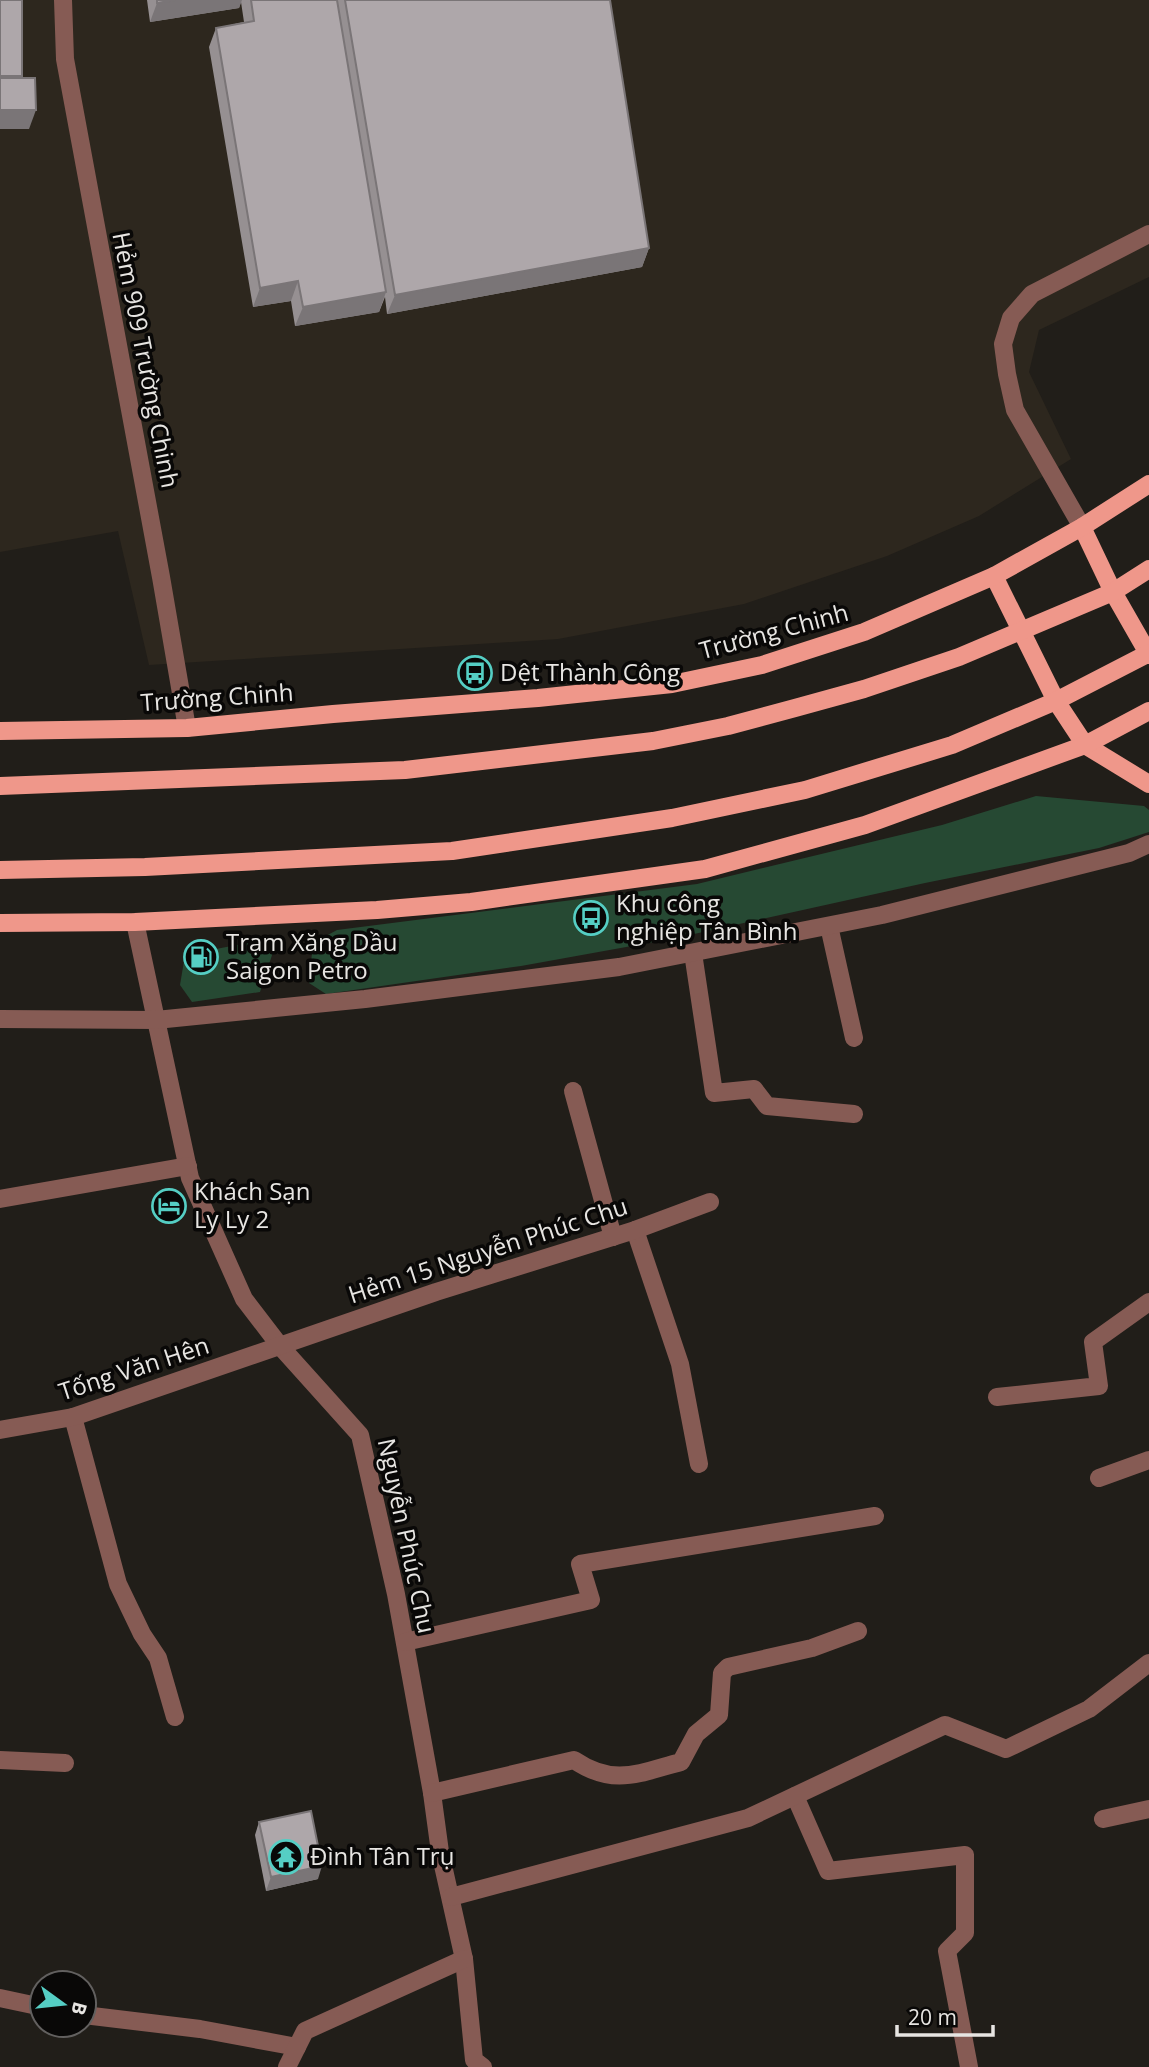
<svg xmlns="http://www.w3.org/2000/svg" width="1149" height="2067" font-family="'Open Sans',sans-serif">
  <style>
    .built { fill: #2d271e }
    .green { fill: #264933 }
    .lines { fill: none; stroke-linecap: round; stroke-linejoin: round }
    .minor { stroke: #865b54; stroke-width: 18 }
    .major { stroke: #ef978a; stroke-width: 18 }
    .wall { fill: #969092 }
    .shaded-wall { fill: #7a7577 }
    .building { fill: #aea7aa; stroke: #7a7577; stroke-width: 2 }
    .labels { text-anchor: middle; stroke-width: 7; stroke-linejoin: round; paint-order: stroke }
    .street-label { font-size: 24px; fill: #e7e5e2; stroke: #090807 }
    .poi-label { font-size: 24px; fill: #e7e5e2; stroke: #090807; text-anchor: start }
  </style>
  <rect width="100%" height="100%" fill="#211e19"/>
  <polygon class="built" points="0,0 1149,0 1149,277 1039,330 1029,372 1071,459 979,516 887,556 744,604 558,639 149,665 118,531 0,552"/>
  <g class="green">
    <polygon points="1036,796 1144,806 1149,810 1149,832 1099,848 925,883 676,938 521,966 326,994 309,983 313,943 337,930 697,884 942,825"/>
    <polygon points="263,940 274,949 260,992 192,1002 180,985 185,955"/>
  </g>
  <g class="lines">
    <g class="minor">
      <polyline points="63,0 65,59 161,577 187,728"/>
      <polyline points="1082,527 1015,410 1007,374 1003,344 1011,318 1032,294 1149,234"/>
      <polyline points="135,922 190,1178 244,1299 280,1346 360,1435 396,1594 432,1793 440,1852 464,1959 474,2060 483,2067"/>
      <polyline points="829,926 854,1038"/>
      <polyline points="693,953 714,1093 754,1089 767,1106 854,1114"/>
      <polyline points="0,1019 156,1020 365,999 619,967 882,915 1129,853 1149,844"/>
      <polyline points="573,1091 613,1237"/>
      <polyline points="0,1199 188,1166"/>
      <polyline points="635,1230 680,1364 699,1464"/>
      <polyline points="997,1397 1099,1386 1093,1342 1149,1302"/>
      <polyline points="73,1417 118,1584 142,1634 158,1658 175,1717"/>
      <polyline points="0,1430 73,1417 436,1292 635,1230 710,1202"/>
      <polyline points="1099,1478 1149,1460"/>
      <polyline points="405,1642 591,1600 580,1564 875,1516"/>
      <polyline points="0,1760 65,1763"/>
      <path d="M432,1793L574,1760C614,1787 639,1773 681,1762L696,1734L719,1715L722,1673L728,1667L812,1648L858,1631"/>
      <polyline points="795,1796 828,1871 965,1855 965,1933 947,1951 969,2067"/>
      <polyline points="1103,1819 1149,1809"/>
      <polyline points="451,1897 748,1818 945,1725 1006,1749 1089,1709 1149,1663"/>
      <polyline points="0,1998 42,2007"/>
      <polyline points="84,2015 200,2029 297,2047"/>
      <polyline points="287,2067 305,2031 464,1959"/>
    </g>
    <g class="major">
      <polyline points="1082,527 1113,592 1149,655"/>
      <polyline points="994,576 1056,701 1085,745 1149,784"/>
      <polyline points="0,731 187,728 333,714 538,698 672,684 762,665 864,632 994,576 1082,527 1149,484"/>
      <polyline points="0,786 405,770 653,741 728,726 795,708 864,689 959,657 1113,592 1149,569"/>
      <polyline points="0,870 145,867 452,851 672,818 805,790 952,745 1056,701 1149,653"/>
      <polyline points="0,923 135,922 377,910 471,902 705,869 865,825 1085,745 1149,711"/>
    </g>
  </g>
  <g class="wall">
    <polygon points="147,0 610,0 649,248 642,267 387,314 385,297 379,312 295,326 291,301 253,307 209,47 216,28 244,22 241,2 239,8 150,22"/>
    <polygon points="259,1822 318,1879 266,1891 255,1835"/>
  </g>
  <g class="shaded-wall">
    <polygon points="175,0 242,0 239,8 150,22 157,3"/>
    <polygon points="0,76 22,76 15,95 0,95"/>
    <polygon points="0,110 36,110 29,129 0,129"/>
    <polygon points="649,248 642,267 387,314 395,295"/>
    <polygon points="298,281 291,301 253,307 260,288"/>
    <polygon points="386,292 379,312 295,326 303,307"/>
    <polygon points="322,1866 318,1879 266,1891 271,1877"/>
  </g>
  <g class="building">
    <rect x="0" y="0" width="22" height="76"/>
    <polygon points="157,0 175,0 157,3"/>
    <polygon points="251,0 337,0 386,292 303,307 298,281 260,288 216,28 254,21"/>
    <polygon points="345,0 610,0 649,248 395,295"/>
    <polygon points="0,78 35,78 36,110 0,110"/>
    <polygon points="311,1811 322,1866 271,1877 259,1822"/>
  </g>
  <defs>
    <g id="bus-ring" transform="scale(1.75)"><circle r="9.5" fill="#090807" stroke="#55cec4" stroke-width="1.5"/><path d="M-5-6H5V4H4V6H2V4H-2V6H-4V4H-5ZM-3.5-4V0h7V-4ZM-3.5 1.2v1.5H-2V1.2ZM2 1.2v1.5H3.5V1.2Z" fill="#55cec4"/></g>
    <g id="fuel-ring" transform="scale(1.75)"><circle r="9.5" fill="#090807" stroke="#55cec4" stroke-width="1.5"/><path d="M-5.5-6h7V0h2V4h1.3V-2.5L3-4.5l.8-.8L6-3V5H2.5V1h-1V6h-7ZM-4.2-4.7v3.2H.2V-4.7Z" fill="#55cec4"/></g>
    <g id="hotel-ring" transform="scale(1.75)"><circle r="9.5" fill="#090807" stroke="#55cec4" stroke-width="1.5"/><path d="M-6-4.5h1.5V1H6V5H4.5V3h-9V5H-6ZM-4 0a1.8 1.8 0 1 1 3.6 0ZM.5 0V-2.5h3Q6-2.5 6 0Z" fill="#55cec4"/></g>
    <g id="temple-ring" transform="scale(1.75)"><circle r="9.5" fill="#090807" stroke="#55cec4" stroke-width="1.5"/><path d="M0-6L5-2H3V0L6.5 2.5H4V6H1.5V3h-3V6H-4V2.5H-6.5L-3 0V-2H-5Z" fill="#55cec4"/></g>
  </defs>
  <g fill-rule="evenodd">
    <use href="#bus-ring" x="475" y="673"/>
    <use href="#bus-ring" x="591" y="918"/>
    <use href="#fuel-ring" x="201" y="957"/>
    <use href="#hotel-ring" x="169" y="1206"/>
    <use href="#temple-ring" x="286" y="1857"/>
  </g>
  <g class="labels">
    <g class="street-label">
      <text transform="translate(145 360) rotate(79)" y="8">Hẻm 909 Trường Chinh</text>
      <text transform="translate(774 632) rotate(-15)" y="8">Trường Chinh</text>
      <text transform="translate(217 698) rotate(-4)" y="8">Trường Chinh</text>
      <text transform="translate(488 1251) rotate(-18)" y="8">Hẻm 15 Nguyễn Phúc Chu</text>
      <text transform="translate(134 1369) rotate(-18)" y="8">Tống Văn Hên</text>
      <text transform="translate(406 1536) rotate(78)" y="8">Nguyễn Phúc Chu</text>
    </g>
    <g class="poi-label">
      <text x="500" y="681">Dệt Thành Công</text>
      <text x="616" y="912">Khu công<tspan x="616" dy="28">nghiệp Tân Bình</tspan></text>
      <text x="226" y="951">Trạm Xăng Dầu<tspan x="226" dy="28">Saigon Petro</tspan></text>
      <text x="194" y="1200">Khách Sạn<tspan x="194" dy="28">Ly Ly 2</tspan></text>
      <text x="310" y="1865">Đình Tân Trụ</text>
    </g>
  </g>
  <g transform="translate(63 2004) rotate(105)"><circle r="33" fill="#090807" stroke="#62605f" stroke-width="2"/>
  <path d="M0-5L12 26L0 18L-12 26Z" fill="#55cec4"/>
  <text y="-10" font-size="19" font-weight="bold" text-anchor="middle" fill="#e7e5e2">B</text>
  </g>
  <path d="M897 2025v10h96v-10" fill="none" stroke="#e7e5e2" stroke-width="3.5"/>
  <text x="908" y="2025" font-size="21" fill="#e7e5e2" stroke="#090807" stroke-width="5" paint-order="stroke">20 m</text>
</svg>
